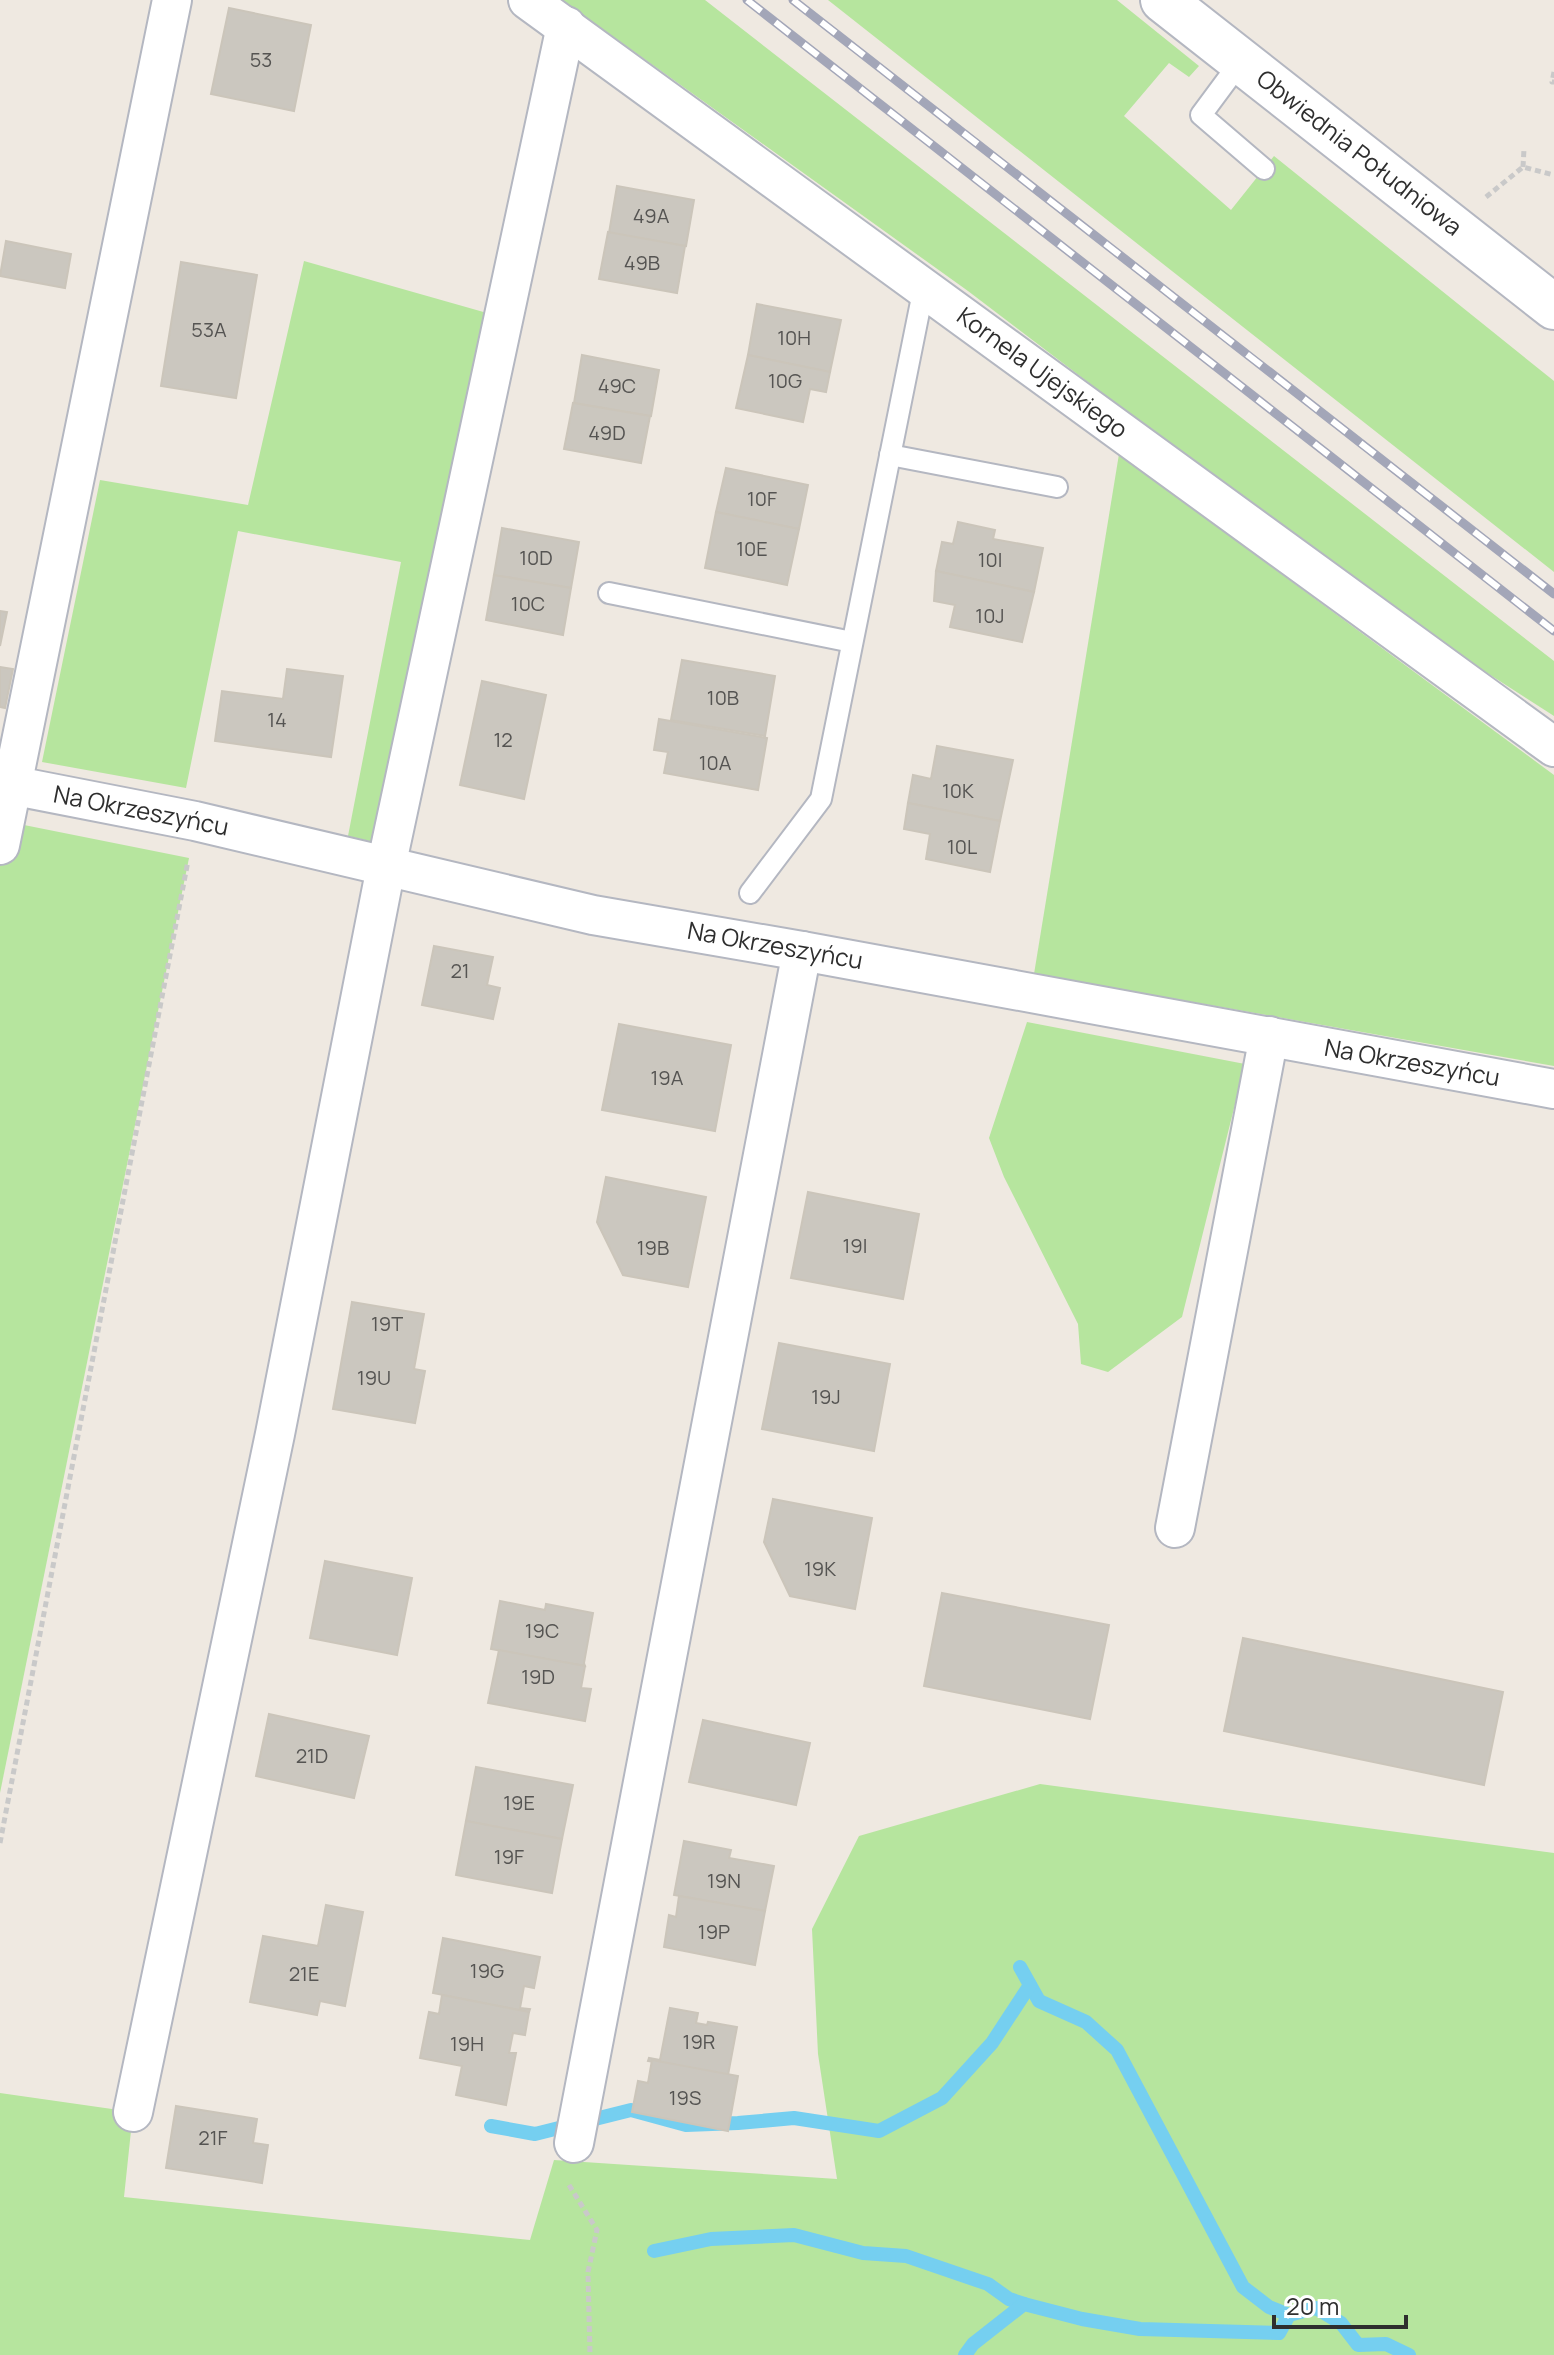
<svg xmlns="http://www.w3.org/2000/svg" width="1554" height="2355" font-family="Manrope,sans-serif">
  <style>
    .green { fill: #b6e59e }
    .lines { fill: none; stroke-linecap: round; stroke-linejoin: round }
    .stream { stroke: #75cff0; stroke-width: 14 }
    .building { fill: #cbc7bf; stroke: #cbc5ba; stroke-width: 2 }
    .service-casing { stroke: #b4b7c1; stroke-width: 24 }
    .minor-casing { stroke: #b4b7c1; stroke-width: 42 }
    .secondary-casing { stroke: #b4b7c1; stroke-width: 48 }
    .path { stroke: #c9c9c9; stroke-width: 5; stroke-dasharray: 6 4; stroke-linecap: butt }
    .service { stroke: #fff; stroke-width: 20 }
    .minor { stroke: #fff; stroke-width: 38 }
    .secondary { stroke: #fff; stroke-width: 44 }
    .rail-casing { stroke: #a3a6b8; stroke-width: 9 }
    .rail { stroke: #fff; stroke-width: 6; stroke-dasharray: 18; stroke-linecap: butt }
    .labels { text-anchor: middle; stroke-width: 6; stroke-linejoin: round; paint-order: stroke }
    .number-label { font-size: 20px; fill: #555452 }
    .street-label { font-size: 24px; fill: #2e2e2e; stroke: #fff }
  </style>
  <rect width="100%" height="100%" fill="#efe9e1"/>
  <g class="green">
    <polygon points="562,0 705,0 1554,661 1554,716 1380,604 968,291"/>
    <polygon points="828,0 1117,0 1199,66 1189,77 1169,63 1124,116 1231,210 1274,156 1554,381 1554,572"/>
    <polygon points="304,261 487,313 378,843 348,836 401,562 238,531 186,788 42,762 100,480 248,505"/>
    <polygon points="1119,454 1554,775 1554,1066 1034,974"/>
    <polygon points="4,821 189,858 0,1793 0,845"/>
    <polygon points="1027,1022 1245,1064 1182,1317 1108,1372 1081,1364 1078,1324 1004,1177 989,1138"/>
    <polygon points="1040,1784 1554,1853 1554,2355 0,2355 0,2093 133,2112 124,2197 530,2240 554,2160 837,2179 818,2054 812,1929 859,1836"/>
  </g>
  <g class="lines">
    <g class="stream">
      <polyline points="1020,1967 1039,2001 1086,2022 1117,2050 1243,2287 1269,2307 1289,2315"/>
      <polyline points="491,2126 535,2134 631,2110 686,2125 738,2123 794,2118 879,2131 942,2098 992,2043 1030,1985"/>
      <polyline points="654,2251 711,2239 794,2235 863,2253 906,2256 988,2284 1009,2299 1024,2304"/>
      <polyline points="965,2355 973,2344 1024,2304 1082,2319 1140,2329 1279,2333 1289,2315 1316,2308 1341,2323 1358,2345 1386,2344 1409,2355"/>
    </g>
  </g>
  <g class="building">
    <polygon points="229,8 311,25 294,111 211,94"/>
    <polygon points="617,186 694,200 686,246 609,233"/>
    <polygon points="608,232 685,246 677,293 599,279"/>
    <polygon points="6,241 71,254 65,288 0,276"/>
    <polygon points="181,262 257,275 236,398 161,386"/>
    <polygon points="757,304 841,320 830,372 748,355"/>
    <polygon points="582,355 659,370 651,416 574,403"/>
    <polygon points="748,355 830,372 826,392 810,389 803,422 736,408"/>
    <polygon points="573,403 650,416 641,463 564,449"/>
    <polygon points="726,468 808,485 799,529 716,512"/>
    <polygon points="716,512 799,529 787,585 705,568"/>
    <polygon points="958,522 995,530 993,539 1043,548 1034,592 936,571 942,542 953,544"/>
    <polygon points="502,528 579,542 571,588 494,575"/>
    <polygon points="936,571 1034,592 1022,642 950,627 955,605 934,601"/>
    <polygon points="494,575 571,588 563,635 486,620"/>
    <polygon points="0,611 7,612 0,646"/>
    <polygon points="682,660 775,676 765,736 671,720"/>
    <polygon points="0,667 13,669 5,708 0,707"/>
    <polygon points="287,669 343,676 331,757 215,741 222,691 283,699"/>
    <polygon points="482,681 546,695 524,799 460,785"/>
    <polygon points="659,719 767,738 758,790 664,773 668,752 654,750"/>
    <polygon points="937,746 1013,760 1000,821 908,803 913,775 931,779"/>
    <polygon points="908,803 1000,821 990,872 926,859 930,834 904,829"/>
    <polygon points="434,946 493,957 487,985 500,988 493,1019 422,1005"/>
    <polygon points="619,1024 731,1045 715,1131 602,1110"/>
    <polygon points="606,1177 706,1197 688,1287 623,1275 597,1222"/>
    <polygon points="808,1192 919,1214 903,1299 791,1278"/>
    <polygon points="352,1302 424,1314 414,1369 425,1371 415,1423 333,1409"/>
    <polygon points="779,1343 890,1364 874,1451 762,1429"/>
    <polygon points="773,1499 872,1518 855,1609 790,1596 764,1542"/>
    <polygon points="325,1561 412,1578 397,1655 310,1638"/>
    <polygon points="942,1593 1109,1625 1090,1719 924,1686"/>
    <polygon points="500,1601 545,1610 546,1604 593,1613 584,1663 585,1666 491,1649"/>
    <polygon points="1243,1638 1503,1692 1484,1785 1224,1731"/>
    <polygon points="499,1650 585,1666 581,1688 591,1689 585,1721 488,1703"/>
    <polygon points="269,1714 369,1736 354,1798 256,1776"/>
    <polygon points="703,1720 810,1743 796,1805 689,1782"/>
    <polygon points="476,1767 573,1785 562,1839 466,1821"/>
    <polygon points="466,1821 562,1839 552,1893 456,1875"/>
    <polygon points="684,1841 731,1850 729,1858 774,1866 765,1911 674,1895"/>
    <polygon points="679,1896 765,1911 755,1965 664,1947 669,1915 676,1917"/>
    <polygon points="326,1905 363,1912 345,2006 320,2001 317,2015 250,2002 263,1936 318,1946"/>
    <polygon points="443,1938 540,1957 534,1988 524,1986 520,2008 530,2009 529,2012 433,1993"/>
    <polygon points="442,1995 529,2012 525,2035 513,2033 509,2053 516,2053 506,2105 456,2095 462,2066 420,2058 429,2012 439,2014"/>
    <polygon points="670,2008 698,2013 696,2023 707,2025 708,2022 737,2027 728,2075 648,2061 649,2058 660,2060"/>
    <polygon points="652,2060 738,2076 728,2131 632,2112 638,2081 648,2083"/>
    <polygon points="176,2106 257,2119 253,2143 268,2145 262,2183 166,2168"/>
  </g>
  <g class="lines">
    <g class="service-casing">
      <g id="service">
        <polyline points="1241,61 1201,115 1264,169"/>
        <polyline points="890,455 1057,487"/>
        <polyline points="609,593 852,642"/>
        <polyline points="750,893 821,799 924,287"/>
      </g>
    </g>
    <g class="minor-casing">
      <g id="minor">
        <polyline points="528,0 1554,747"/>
        <polyline points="0,783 195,821 593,915 802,951 1554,1089"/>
        <polyline points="0,845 172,0"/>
        <polyline points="1175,1528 1269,1036"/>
        <polyline points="133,2112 275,1434 386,867 566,26"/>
        <polyline points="574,2143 802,951"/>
      </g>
    </g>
    <g class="secondary-casing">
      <polyline id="secondary" points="1163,0 1554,307"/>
    </g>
    <g class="path">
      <polyline points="1554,72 1552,82 1554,82"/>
      <polyline points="1523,167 1524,149"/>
      <polyline points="1486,197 1523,167 1554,175"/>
      <polyline points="0,1843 188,861"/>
      <polyline points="569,2185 597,2230 588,2272 590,2355"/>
    </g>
    <use href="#service" class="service"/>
    <use href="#minor" class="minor"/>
    <use href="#secondary" class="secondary"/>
    <g class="rail-casing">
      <g id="rail">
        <polyline points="747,0 1554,631"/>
        <polyline points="793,0 1554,594"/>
      </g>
    </g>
    <use href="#rail" class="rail"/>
  </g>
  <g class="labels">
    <g class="number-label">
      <text x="261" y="67">53</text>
      <text x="651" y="223">49A</text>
      <text x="642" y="270">49B</text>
      <text x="209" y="337">53A</text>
      <text x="794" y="345">10H</text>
      <text x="785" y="388">10G</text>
      <text x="617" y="393">49C</text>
      <text x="607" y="440">49D</text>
      <text x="762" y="506">10F</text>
      <text x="752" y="556">10E</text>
      <text x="536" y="565">10D</text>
      <text x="990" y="567">10I</text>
      <text x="528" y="611">10C</text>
      <text x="990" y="623">10J</text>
      <text x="723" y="705">10B</text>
      <text x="277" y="727">14</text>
      <text x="503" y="747">12</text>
      <text x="715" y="770">10A</text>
      <text x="958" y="798">10K</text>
      <text x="962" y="854">10L</text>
      <text x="460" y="978">21</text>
      <text x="667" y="1085">19A</text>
      <text x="855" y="1253">19I</text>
      <text x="653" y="1255">19B</text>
      <text x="387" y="1331">19T</text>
      <text x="374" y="1385">19U</text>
      <text x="826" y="1404">19J</text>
      <text x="820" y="1576">19K</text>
      <text x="542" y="1638">19C</text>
      <text x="538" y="1684">19D</text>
      <text x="312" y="1763">21D</text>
      <text x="519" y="1810">19E</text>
      <text x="509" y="1864">19F</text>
      <text x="724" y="1888">19N</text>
      <text x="714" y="1939">19P</text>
      <text x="487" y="1978">19G</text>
      <text x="304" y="1981">21E</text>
      <text x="699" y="2049">19R</text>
      <text x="467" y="2051">19H</text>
      <text x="685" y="2105">19S</text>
      <text x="213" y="2145">21F</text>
    </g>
    <g class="street-label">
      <text transform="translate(1359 153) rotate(38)" y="8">Obwiednia Południowa</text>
      <text transform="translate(1042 373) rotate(36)" y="8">Kornela Ujejskiego</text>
      <text transform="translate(141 811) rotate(11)" y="8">Na Okrzeszyńcu</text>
      <text transform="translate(775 946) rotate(10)" y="8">Na Okrzeszyńcu</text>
      <text transform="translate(1412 1063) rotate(10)" y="8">Na Okrzeszyńcu</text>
    </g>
  </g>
  <path d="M1274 2315v12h132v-12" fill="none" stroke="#2e2e2e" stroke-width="4"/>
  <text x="1286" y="2315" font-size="24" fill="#2e2e2e" stroke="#ffffff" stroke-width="6" paint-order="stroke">20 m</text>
</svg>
